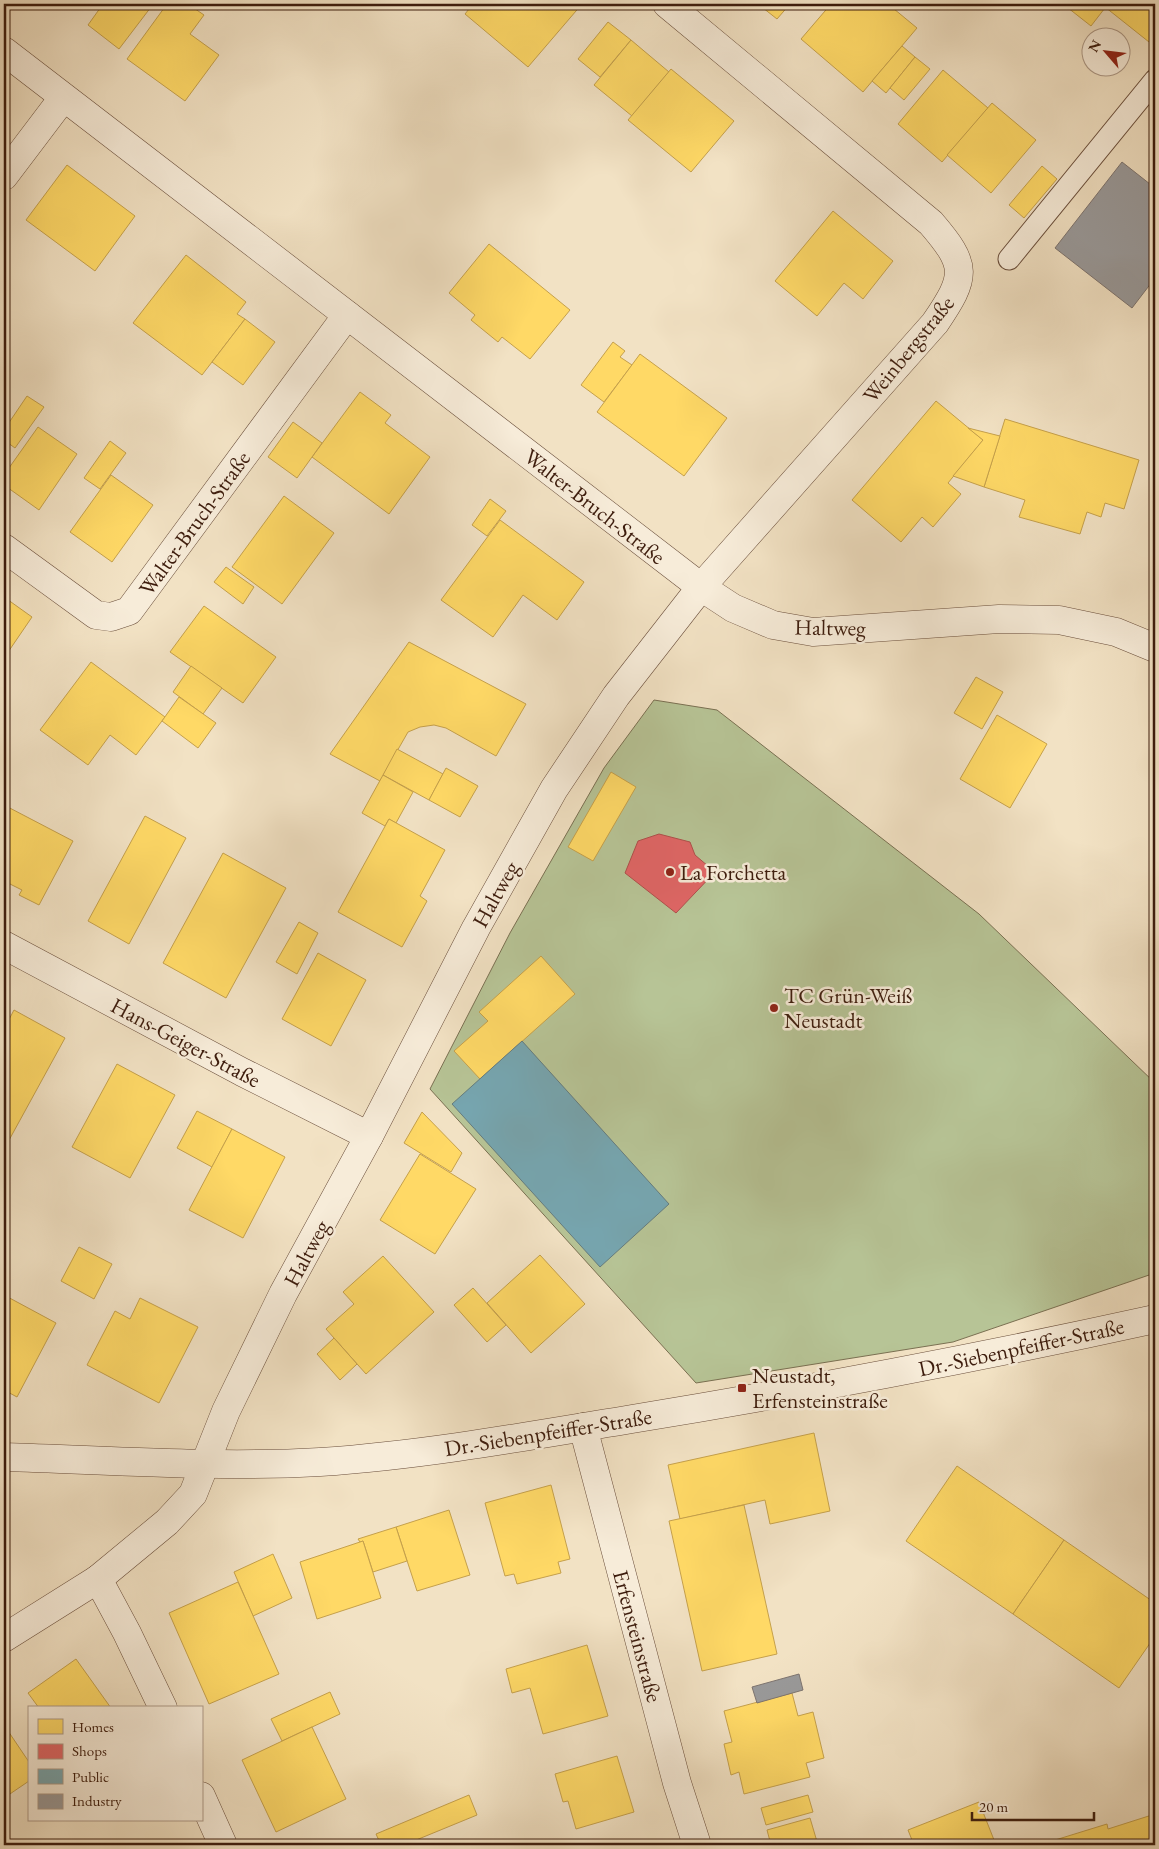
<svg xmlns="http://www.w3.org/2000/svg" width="1159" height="1849" font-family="'EB Garamond',serif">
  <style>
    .green { fill: #b7c496; stroke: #7a7052 }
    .homes { fill: #ffd966; stroke: #c5a04b }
    .shops { fill: #e06666; stroke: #af504b }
    .public { fill: #76a5af; stroke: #657c7e }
    .industry { fill: #999; stroke: #7d746f }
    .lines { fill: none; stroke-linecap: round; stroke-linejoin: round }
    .service-casing { stroke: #6a4e3b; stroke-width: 23 }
    .minor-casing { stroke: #6a4e3b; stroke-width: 29 }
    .service { stroke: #f7ecd9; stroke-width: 21 }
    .minor { stroke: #f7ecd9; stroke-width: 28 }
    .poi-dot { fill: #8f2418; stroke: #f7ecd9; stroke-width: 2 }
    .labels { text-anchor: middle; stroke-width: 5; stroke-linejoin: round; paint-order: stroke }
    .street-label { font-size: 22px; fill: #3d1c0d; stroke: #f7ecd9 }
    .poi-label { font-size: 22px; fill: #3d1c0d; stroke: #f7ecd9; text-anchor: start }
  </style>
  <rect width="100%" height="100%" fill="#f2e2c4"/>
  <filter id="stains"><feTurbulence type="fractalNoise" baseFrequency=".004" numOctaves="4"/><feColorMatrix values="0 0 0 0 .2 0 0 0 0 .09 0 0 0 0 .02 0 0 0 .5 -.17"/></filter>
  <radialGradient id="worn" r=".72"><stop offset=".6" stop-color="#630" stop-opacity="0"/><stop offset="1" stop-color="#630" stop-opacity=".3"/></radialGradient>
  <polygon class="green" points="654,700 717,710 979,914 1155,1083 1155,1273 953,1342 696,1383 430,1089 510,933 604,768"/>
  <g class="homes">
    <polygon points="103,4 146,4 151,7 119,49 88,25"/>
    <polygon points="167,4 188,4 204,15 190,34 219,55 185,101 127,59"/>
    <polygon points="473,4 582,4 528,67 465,14"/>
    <polygon points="758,4 790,4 777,19"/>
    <polygon points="831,4 888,4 917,28 863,92 801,39"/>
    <polygon points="1063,4 1108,4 1091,26"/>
    <polygon points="1108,4 1155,4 1155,34 1149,42 1105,7"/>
    <polygon points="608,22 631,40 600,77 578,59"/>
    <polygon points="631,40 669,72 632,116 594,85"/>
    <polygon points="902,46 915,57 886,93 872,81"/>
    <polygon points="915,57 930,69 904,100 890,88"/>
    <polygon points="671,69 734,121 691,172 628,120"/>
    <polygon points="943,70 988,108 942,162 898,124"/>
    <polygon points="992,103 1036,140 991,193 947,155"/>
    <polygon points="67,165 135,216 95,271 26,220"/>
    <polygon points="1042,166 1057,179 1024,218 1009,205"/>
    <polygon points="833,211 893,261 863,299 844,283 817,316 775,281"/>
    <polygon points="489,244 570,310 530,359 502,337 498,342 471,320 475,315 449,293"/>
    <polygon points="186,255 246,302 237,314 245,319 202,375 133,323"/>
    <polygon points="245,319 275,342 243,385 212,362"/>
    <polygon points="613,342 625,351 620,357 632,365 604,402 581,385"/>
    <polygon points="640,354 727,418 684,476 597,412"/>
    <polygon points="360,392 391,415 385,423 430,457 389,514 312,457"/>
    <polygon points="27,396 44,407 15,448 4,440 4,430"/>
    <polygon points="936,401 983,440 948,483 961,494 933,527 922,517 901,542 852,500"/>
    <polygon points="1005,419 1139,460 1124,509 1105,503 1101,517 1087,512 1080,534 1019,517 1025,500 984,487"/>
    <polygon points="293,422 322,443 297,478 268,457"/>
    <polygon points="38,427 77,454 39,510 4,485 4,475"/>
    <polygon points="968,428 1000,436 984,487 953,476 983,440"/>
    <polygon points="110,441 126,453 100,489 84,478"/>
    <polygon points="111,475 153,505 112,562 70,532"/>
    <polygon points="284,496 334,533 282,604 232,567"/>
    <polygon points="490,499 506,511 487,536 472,525"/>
    <polygon points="500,520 584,582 557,620 523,595 493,637 441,600"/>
    <polygon points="226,567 254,587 243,604 214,582"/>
    <polygon points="4,597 32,617 4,658"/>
    <polygon points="204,606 276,657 243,703 170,652"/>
    <polygon points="409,642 526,704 496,756 446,728 434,725 420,727 408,732 380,781 330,754"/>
    <polygon points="91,662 165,717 136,755 110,735 88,765 40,730"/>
    <polygon points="191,666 222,688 203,714 173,692"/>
    <polygon points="976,677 1003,692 982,729 954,713"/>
    <polygon points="179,697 216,723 198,748 162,721"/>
    <polygon points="997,715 1047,744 1010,808 960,779"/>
    <polygon points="397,749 443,774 429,800 383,775"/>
    <polygon points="446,768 478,786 460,817 429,800"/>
    <polygon points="611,772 636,787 593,861 568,847"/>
    <polygon points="383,775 413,792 396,823 389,819 385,826 362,813"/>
    <polygon points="4,805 73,841 39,905 19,895 22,890 4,881"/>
    <polygon points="145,816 186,838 129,944 88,921"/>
    <polygon points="389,819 445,850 420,896 427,901 402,947 338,912"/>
    <polygon points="223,853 286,888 226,998 163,963"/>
    <polygon points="299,922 318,933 297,974 276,962"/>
    <polygon points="318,953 366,980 331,1046 282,1019"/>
    <polygon points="541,956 575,994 480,1079 454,1051 488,1021 479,1012"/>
    <polygon points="14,1010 65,1038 8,1142 4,1139 4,1029"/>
    <polygon points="117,1064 175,1095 130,1178 72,1147"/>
    <polygon points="197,1111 232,1129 212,1167 177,1148"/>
    <polygon points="422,1112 462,1153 451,1172 404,1143"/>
    <polygon points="232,1129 285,1157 243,1238 189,1210"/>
    <polygon points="420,1154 476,1189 435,1254 380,1220"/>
    <polygon points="79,1247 112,1264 94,1299 61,1281"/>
    <polygon points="540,1255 585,1304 531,1353 487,1303"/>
    <polygon points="383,1256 434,1312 366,1374 326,1329 354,1304 343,1292"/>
    <polygon points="473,1288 506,1325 487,1342 454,1305"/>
    <polygon points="4,1295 56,1323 17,1397 4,1390"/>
    <polygon points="140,1298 198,1327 159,1403 87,1365 115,1311 130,1319"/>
    <polygon points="334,1338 357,1364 340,1380 317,1354"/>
    <polygon points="814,1433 830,1511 770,1524 765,1500 680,1519 668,1465"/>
    <polygon points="957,1466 1064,1540 1013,1614 906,1541"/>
    <polygon points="551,1485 570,1559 558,1562 561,1573 517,1584 514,1574 505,1576 485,1503"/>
    <polygon points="744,1505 777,1654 702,1671 669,1521"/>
    <polygon points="449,1510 470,1575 417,1591 396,1527"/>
    <polygon points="396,1527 407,1561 373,1572 363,1541 360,1542 358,1539"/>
    <polygon points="1064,1540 1155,1603 1155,1636 1119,1688 1013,1614"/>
    <polygon points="363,1541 381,1598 317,1619 300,1562"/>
    <polygon points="273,1554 292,1598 253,1616 234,1572"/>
    <polygon points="238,1582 279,1674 209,1704 169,1613"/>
    <polygon points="587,1645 608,1716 543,1734 530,1688 512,1693 506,1669"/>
    <polygon points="76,1659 111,1708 39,1708 28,1693"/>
    <polygon points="330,1692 340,1714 282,1741 271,1719"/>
    <polygon points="792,1693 798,1716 813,1712 824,1758 806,1763 810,1777 744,1794 739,1772 731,1775 724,1744 732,1742 724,1711"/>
    <polygon points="4,1725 29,1762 29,1781 4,1798"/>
    <polygon points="312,1727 346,1799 276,1832 242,1760"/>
    <polygon points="617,1756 634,1812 576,1829 568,1801 563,1802 555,1774"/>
    <polygon points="469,1795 477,1815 404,1845 381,1845 376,1834"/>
    <polygon points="808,1795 813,1812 766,1825 761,1808"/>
    <polygon points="979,1802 996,1845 914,1845 908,1830"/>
    <polygon points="1155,1814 1155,1845 1039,1845 1107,1824 1108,1829"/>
    <polygon points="810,1818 818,1845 771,1845 767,1830"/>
  </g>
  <polygon class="shops" points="659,834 690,842 695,855 715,872 676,913 625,873 638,841"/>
  <polygon class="public" points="522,1041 669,1204 600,1267 452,1104"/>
  <g class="industry">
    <polygon points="1122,162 1155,188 1155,278 1132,308 1055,248"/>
    <polygon points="799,1674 803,1690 757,1703 752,1687"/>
  </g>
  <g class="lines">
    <g class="service-casing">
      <polyline id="service" points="1009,259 1155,80"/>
    </g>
    <g class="minor-casing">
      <g id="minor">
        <polyline points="4,51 701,587 733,608 773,625 813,632 999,619 1059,620 1116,632 1155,648"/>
        <polyline points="4,176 63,98"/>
        <polyline points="4,548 96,615 111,617 129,611 347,315"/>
        <polyline points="4,945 242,1072 369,1136"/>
        <polyline points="583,1427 677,1783 697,1845"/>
        <path d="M4,1457C108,1460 215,1468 320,1462C424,1455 529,1436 632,1419C808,1390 982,1357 1155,1319"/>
        <polyline points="98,1579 127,1633 163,1708"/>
        <path d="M4,1638L98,1579L167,1522L193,1494L226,1411L283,1294L369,1136L476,928L554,789L616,696L701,587L935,323C967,276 968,266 931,223L667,4"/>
        <polyline points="201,1796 223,1845"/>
      </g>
    </g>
    <use href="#service" class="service"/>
    <use href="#minor" class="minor"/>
  </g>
  <g class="poi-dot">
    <circle cx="670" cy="872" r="5"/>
    <circle cx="774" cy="1008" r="5"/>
    <rect x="737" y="1383" width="10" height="10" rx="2.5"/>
  </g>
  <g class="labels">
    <g class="street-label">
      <text transform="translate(908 349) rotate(-51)" y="8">Weinbergstraße</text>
      <text transform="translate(595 506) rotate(38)" y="8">Walter-Bruch-Straße</text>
      <text transform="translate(194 523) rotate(-54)" y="8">Walter-Bruch-Straße</text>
      <text transform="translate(830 627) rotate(1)" y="8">Haltweg</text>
      <text transform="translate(495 894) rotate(-61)" y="8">Haltweg</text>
      <text transform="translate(186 1042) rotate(28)" y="8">Hans-Geiger-Straße</text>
      <text transform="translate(306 1253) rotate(-62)" y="8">Haltweg</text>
      <text transform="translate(1021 1347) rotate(-12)" y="8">Dr.-Siebenpfeiffer-Straße</text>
      <text transform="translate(548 1432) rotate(-9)" y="8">Dr.-Siebenpfeiffer-Straße</text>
      <text transform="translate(638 1636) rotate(75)" y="8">Erfensteinstraße</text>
    </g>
    <g class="poi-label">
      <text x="680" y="880">La Forchetta</text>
      <text x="784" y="1003">TC Grün-Weiß<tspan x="784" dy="25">Neustadt</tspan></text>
      <text x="752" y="1383">Neustadt,<tspan x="752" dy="25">Erfensteinstraße</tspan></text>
    </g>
  </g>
  <rect width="1159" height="1849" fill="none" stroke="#f2e2c4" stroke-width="20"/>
  <rect x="5" y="5" width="1149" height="1839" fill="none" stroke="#3d1c0d" stroke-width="2.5"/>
  <rect x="10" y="10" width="1139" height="1829" fill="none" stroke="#3d1c0d"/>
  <rect x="28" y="1706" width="175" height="115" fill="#f7ecd9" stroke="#ad9987"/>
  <rect x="38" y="1719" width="25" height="15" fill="#ffd966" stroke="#ad9987"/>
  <text x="72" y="1732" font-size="15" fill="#3d1c0d">Homes</text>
  <rect x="38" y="1744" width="25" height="15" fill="#e06666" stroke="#ad9987"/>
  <text x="72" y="1756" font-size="15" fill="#3d1c0d">Shops</text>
  <rect x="38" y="1769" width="25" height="15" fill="#76a5af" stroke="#ad9987"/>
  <text x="72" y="1782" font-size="15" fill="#3d1c0d">Public</text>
  <rect x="38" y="1794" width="25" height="15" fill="#999999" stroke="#ad9987"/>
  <text x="72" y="1806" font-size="15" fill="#3d1c0d">Industry</text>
  <g transform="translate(1106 52) rotate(298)"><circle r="24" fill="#f7ecd9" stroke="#ad9987"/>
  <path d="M0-4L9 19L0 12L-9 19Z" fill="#8f2418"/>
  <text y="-8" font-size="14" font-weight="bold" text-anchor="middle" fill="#3d1c0d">N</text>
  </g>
  <path d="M972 1812v8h122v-8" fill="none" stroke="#3d1c0d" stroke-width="2.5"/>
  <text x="979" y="1812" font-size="15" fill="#3d1c0d" stroke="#f7ecd9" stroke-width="4" paint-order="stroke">20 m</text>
  <rect width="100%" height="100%" filter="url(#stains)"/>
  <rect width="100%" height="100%" fill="url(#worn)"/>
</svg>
